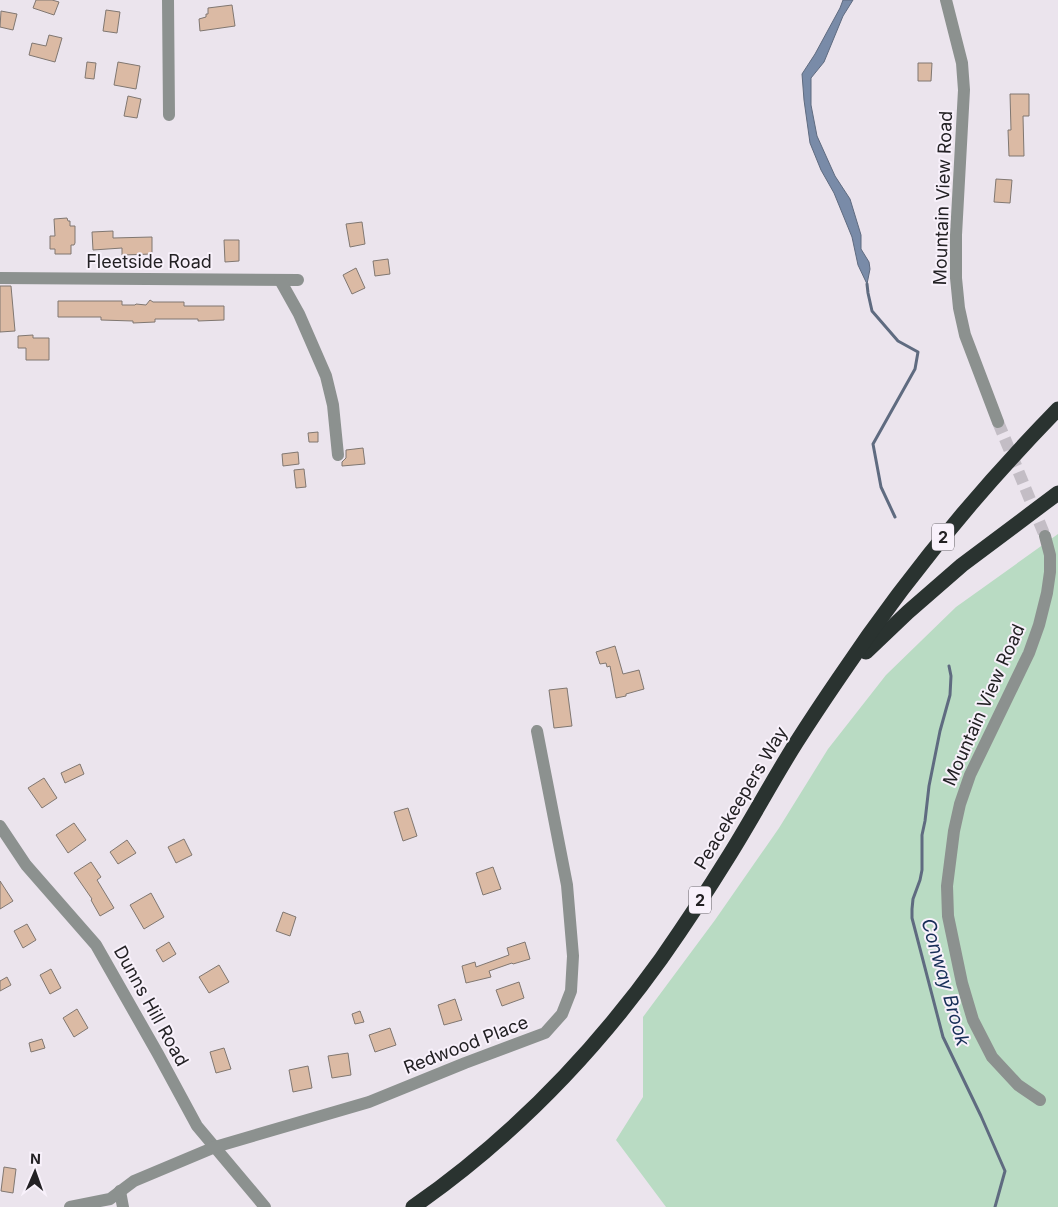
<svg xmlns="http://www.w3.org/2000/svg" width="1058" height="1207" font-family="Inter,sans-serif">
  <style>
    .green { fill: #b9dbc3 }
    .water { fill: #798ba8; stroke: #5f6b80 }
    .lines { fill: none; stroke-linecap: round; stroke-linejoin: round }
    .stream { stroke: #5f6b80; stroke-width: 3 }
    .building { fill: #dbbaa4; stroke: #807771 }
    .minor-tunnel { stroke: #c3bdc5; stroke-width: 12; stroke-dasharray: 12 6; stroke-linecap: butt }
    .minor { stroke: #8c918f; stroke-width: 12 }
    .highway { stroke: #2a3330; stroke-width: 15 }
    .labels { text-anchor: middle; stroke-width: 4; stroke-linejoin: round; paint-order: stroke }
    .shield { fill: #f8f1fb; stroke: #635f64; stroke-width: 1 }
    .shield-label { font-size: 16px; font-weight: bold; fill: #232124 }
    .street-label { font-size: 18px; fill: #232124; stroke: #f8f1fb }
    .water-label { font-size: 19px; font-style: italic; fill: #172e57; stroke: #f8f1fb }
  </style>
  <rect width="100%" height="100%" fill="#ebe4ed"/>
  <polygon class="green" points="1058,534 1058,1207 666,1207 616,1140 643,1097 643,1017 715,920 779,828 828,749 886,675 956,607"/>
  <polygon class="water" points="843,0 853,0 843,16 824,62 811,78 811,105 817,136 835,176 850,199 861,235 861,249 869,262 870,269 867,284 858,265 852,237 834,193 821,170 810,143 804,100 802,74 815,54 840,8"/>
  <g class="lines">
    <g class="stream">
      <polyline points="867,284 868,293 872,311 898,341 918,352 915,369 873,444 881,487 895,517"/>
      <polyline points="949,666 951,676 950,695 940,731 929,786 925,821 922,835 922,870 920,880 913,899 912,909 912,918 943,1037 981,1116 1005,1171 995,1207"/>
    </g>
  </g>
  <g class="building">
    <polygon points="36,0 52,0 59,2 54,15 33,8"/>
    <polygon points="232,5 235,26 200,31 199,19 206,17 206,14 208,14 208,8"/>
    <polygon points="106,10 120,12 117,33 103,31"/>
    <polygon points="1,11 17,14 13,30 0,27"/>
    <polygon points="49,35 62,38 55,62 29,55 32,43 46,46"/>
    <polygon points="87,62 96,63 94,79 85,78"/>
    <polygon points="118,62 140,66 136,89 114,85"/>
    <polygon points="918,63 932,63 931,81 918,81"/>
    <polygon points="1010,94 1029,94 1029,116 1023,116 1024,156 1009,156 1008,130 1011,130"/>
    <polygon points="128,96 141,99 137,118 124,116"/>
    <polygon points="996,179 1012,180 1010,203 994,202"/>
    <polygon points="67,218 68,221 70,221 70,226 75,226 75,243 74,245 71,245 71,254 55,254 55,249 50,249 50,236 55,236 54,219"/>
    <polygon points="362,222 365,244 350,247 346,224"/>
    <polygon points="113,231 113,238 152,237 152,254 122,255 122,248 93,250 92,232"/>
    <polygon points="224,240 239,240 239,261 225,262"/>
    <polygon points="388,259 390,274 375,276 373,261"/>
    <polygon points="356,268 365,288 352,294 343,275"/>
    <polygon points="0,286 11,286 15,331 0,332"/>
    <polygon points="150,300 153,302 184,302 184,306 224,306 224,320 198,321 198,319 155,319 155,322 133,323 133,321 101,320 101,317 58,317 58,301 122,301 122,305 135,305 136,304 146,305"/>
    <polygon points="33,335 33,338 49,338 49,360 26,360 26,348 18,348 18,336"/>
    <polygon points="318,432 318,442 309,442 308,433"/>
    <polygon points="363,448 365,464 342,466 342,462 346,458 346,450"/>
    <polygon points="298,452 299,464 283,466 282,454"/>
    <polygon points="304,469 306,487 296,488 294,470"/>
    <polygon points="615,646 623,674 639,670 644,689 626,694 626,696 616,698 610,666 607,667 606,663 600,664 596,652"/>
    <polygon points="567,688 572,726 554,728 549,690"/>
    <polygon points="80,764 84,774 65,783 61,773"/>
    <polygon points="44,778 57,798 42,808 28,788"/>
    <polygon points="408,808 417,836 403,841 394,812"/>
    <polygon points="74,823 86,840 68,853 56,835"/>
    <polygon points="184,839 192,855 176,863 168,847"/>
    <polygon points="127,840 136,853 118,864 110,852"/>
    <polygon points="91,862 101,877 97,880 114,908 100,916 91,900 92,899 74,873"/>
    <polygon points="493,867 501,889 483,895 476,873"/>
    <polygon points="0,881 13,901 0,909"/>
    <polygon points="151,893 164,917 144,929 130,905"/>
    <polygon points="283,912 296,917 290,936 276,931"/>
    <polygon points="27,924 36,940 23,948 14,931"/>
    <polygon points="169,942 176,954 163,962 156,950"/>
    <polygon points="525,942 530,959 513,964 512,963 489,971 491,977 466,983 462,966 475,962 476,967 509,955 507,948"/>
    <polygon points="219,965 229,982 209,993 199,977"/>
    <polygon points="51,969 61,988 50,994 40,975"/>
    <polygon points="7,977 11,985 0,991 0,981"/>
    <polygon points="519,982 524,998 502,1006 496,990"/>
    <polygon points="455,999 462,1020 444,1025 438,1005"/>
    <polygon points="77,1009 88,1028 74,1037 63,1018"/>
    <polygon points="360,1011 364,1022 355,1024 352,1014"/>
    <polygon points="390,1028 396,1045 375,1052 369,1035"/>
    <polygon points="42,1039 45,1048 31,1052 29,1043"/>
    <polygon points="224,1048 231,1069 216,1073 210,1052"/>
    <polygon points="348,1053 351,1075 332,1078 328,1056"/>
    <polygon points="308,1066 312,1088 293,1092 289,1070"/>
    <polygon points="4,1167 16,1169 13,1193 1,1191"/>
  </g>
  <g class="lines">
    <polyline class="minor-tunnel" points="998,422 1045,536"/>
    <g class="minor">
      <polyline points="168,0 169,115"/>
      <polyline points="946,0 962,63 964,90 956,235 956,278 959,308 965,335 998,422"/>
      <polyline points="0,278 298,280"/>
      <polyline points="280,280 299,314 326,376 333,405 338,455"/>
      <polyline points="0,826 26,865 96,945 158,1054 197,1126 265,1207"/>
      <polyline points="1040,1100 1018,1085 992,1057 973,1020 962,983 948,916 947,886 954,831 960,804 970,775 1029,653 1039,625 1047,593 1050,572 1050,555 1045,536"/>
      <polyline points="120,1191 123,1207"/>
      <polyline points="70,1207 110,1199 134,1181 215,1147 369,1102 465,1063 545,1033 562,1014 571,991 573,956 567,885 537,731"/>
    </g>
    <g class="highway">
      <polyline points="866,652 908,612 962,565 1058,493"/>
      <path d="M413,1207C509,1140 593,1054 661,959C684,926 706,893 727,859C751,821 772,781 796,743C810,721 824,700 839,678C903,582 977,492 1058,409"/>
    </g>
  </g>
  <g class="labels">
    <g class="shield">
      <rect x="932" y="523.5" width="22" height="27" rx="4"/>
      <rect x="689" y="886.5" width="22" height="27" rx="4"/>
    </g>
    <g class="shield-label">
      <text x="943" y="543">2</text>
      <text x="700" y="906">2</text>
    </g>
    <g class="street-label">
      <text transform="translate(943 198) rotate(-88)" y="6">Mountain View Road</text>
      <text x="149" y="268">Fleetside Road</text>
      <text transform="translate(984 705) rotate(-66)" y="6">Mountain View Road</text>
      <text transform="translate(741 798) rotate(-59)" y="6">Peacekeepers Way</text>
      <text transform="translate(151 1006) rotate(61)" y="6">Dunns Hill Road</text>
      <text transform="translate(466 1045) rotate(-21)" y="6">Redwood Place</text>
    </g>
    <g class="water-label">
      <text transform="translate(946 982) rotate(74)" y="7">Conway Brook</text>
    </g>
  </g>
  <g transform="translate(35 1172) rotate(2)" stroke="#f8f1fb" stroke-width="4" paint-order="stroke">
  <path d="M0-4L9 19L0 12L-9 19Z" fill="#232124"/>
  <text y="-8" font-size="14" font-weight="bold" text-anchor="middle" fill="#232124">N</text>
  </g>
</svg>
